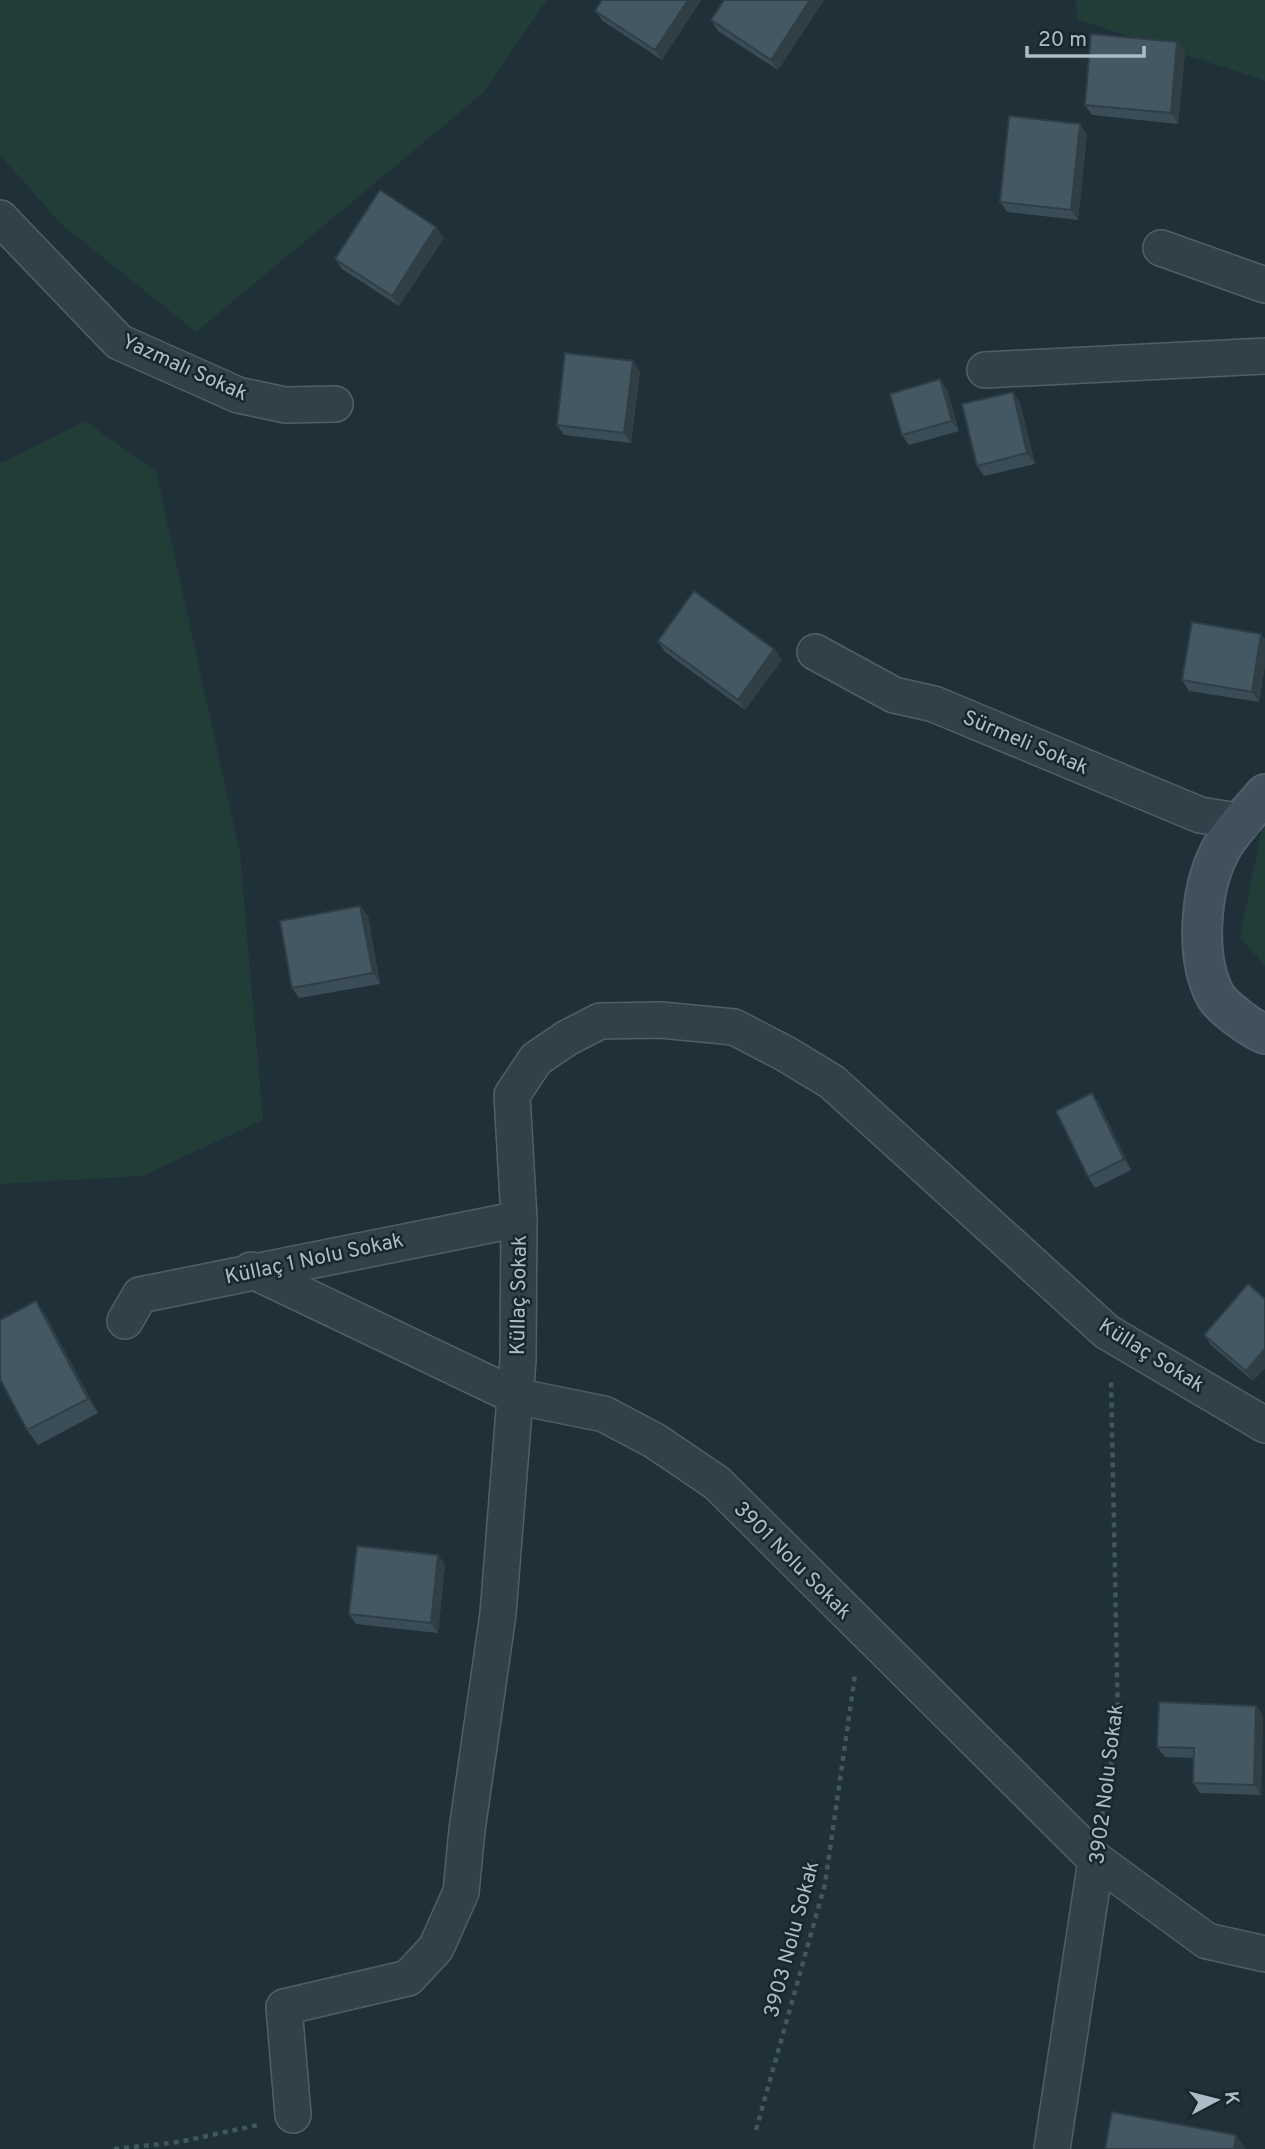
<svg xmlns="http://www.w3.org/2000/svg" width="1265" height="2149" font-family="Overpass,sans-serif">
  <style>
    .green { fill: #223c38 }
    .lines { fill: none; stroke-linecap: round; stroke-linejoin: round }
    .street-casing { stroke: #505f67; stroke-width: 38 }
    .secondary-casing { stroke: #505f67; stroke-width: 42 }
    .path { stroke: #405856; stroke-width: 4.5; stroke-dasharray: 5 5; stroke-linecap: butt }
    .street { stroke: #324149; stroke-width: 35 }
    .secondary { stroke: #40515d; stroke-width: 38 }
    .wall { fill: #3a4c55 }
    .shaded-wall { fill: #303e45 }
    .building { fill: #445863; stroke: #303e45; stroke-width: 2 }
    .labels { text-anchor: middle; stroke-width: 5; stroke-linejoin: round; paint-order: stroke }
    .street-label { font-size: 21px; fill: #adbcc6; stroke: #18262e }
  </style>
  <rect width="100%" height="100%" fill="#1f3039"/>
  <g class="green">
    <polygon points="0,0 547,0 483,93 196,332 61,224 0,155"/>
    <polygon points="1076,0 1265,0 1265,81 1077,19"/>
    <polygon points="85,421 156,471 240,853 263,1120 143,1176 0,1184 0,463"/>
    <polygon points="1265,813 1265,966 1240,937"/>
  </g>
  <g class="lines">
    <g class="street-casing">
      <g id="street">
        <polyline points="0,218 119,342 238,395 285,405 335,404"/>
        <polyline points="1161,248 1265,285"/>
        <polyline points="985,370 1265,356"/>
        <polyline points="815,652 894,695 934,704 1200,815 1243,822"/>
        <polyline points="251,1270 515,1396 604,1414 655,1441 717,1483 1096,1860 1207,1941 1265,1954"/>
        <polyline points="125,1321 140,1295 519,1219"/>
        <polyline points="293,2115 284,2007 408,1978 436,1948 461,1892 467,1830 498,1614 518,1360 519,1219 512,1095 536,1059 567,1038 600,1021 661,1020 734,1027 786,1054 832,1082 1107,1332 1265,1425"/>
        <polyline points="1052,2149 1096,1860"/>
      </g>
    </g>
    <g class="secondary-casing">
      <path id="secondary" d="M1265,794C1250,812 1229,832 1219,853C1200,891 1195,957 1215,995C1220,1006 1253,1030 1265,1034"/>
    </g>
    <g class="path">
      <polyline points="1102,1816 1118,1723 1111,1378"/>
      <polyline points="756,2130 825,1884 855,1675"/>
      <polyline points="114,2149 179,2142 258,2125"/>
    </g>
    <use href="#street" class="street"/>
    <use href="#secondary" class="secondary"/>
  </g>
  <g class="wall">
    <polygon points="701,0 662,60 603,21 595,11"/>
    <polygon points="824,0 778,70 718,31 711,20"/>
    <polygon points="1185,52 1178,124 1092,115 1085,105"/>
    <polygon points="1087,134 1078,220 1007,212 1000,202"/>
    <polygon points="444,238 399,306 342,269 335,259"/>
    <polygon points="640,371 631,443 564,435 557,425"/>
    <polygon points="940,379 947,390 959,431 909,445 902,435"/>
    <polygon points="1013,392 1020,403 1035,464 984,476 977,466"/>
    <polygon points="1261,634 1265,639 1265,665 1259,702 1189,691 1182,680"/>
    <polygon points="658,641 774,649 782,660 745,710 665,652"/>
    <polygon points="360,906 368,916 380,984 299,998 292,988"/>
    <polygon points="1092,1093 1099,1103 1131,1170 1095,1188 1088,1177"/>
    <polygon points="1265,1299 1265,1368 1253,1381 1211,1345 1204,1335"/>
    <polygon points="46,1316 98,1413 38,1445 27,1430"/>
    <polygon points="438,1555 445,1565 438,1633 356,1624 349,1614"/>
    <polygon points="1256,1706 1263,1716 1261,1795 1200,1793 1193,1783 1194,1758 1165,1757 1157,1747"/>
  </g>
  <g class="shaded-wall">
    <polygon points="688,0 701,0 662,60 655,50"/>
    <polygon points="810,0 824,0 778,70 771,60"/>
    <polygon points="1177,42 1185,52 1178,124 1171,113"/>
    <polygon points="1080,124 1087,134 1078,220 1071,210"/>
    <polygon points="436,227 444,238 399,306 392,296"/>
    <polygon points="633,361 640,371 631,443 624,433"/>
    <polygon points="940,379 947,390 959,431 952,421"/>
    <polygon points="1013,392 1020,403 1035,464 1027,453"/>
    <polygon points="1261,634 1265,639 1265,665 1259,702 1252,692"/>
    <polygon points="774,649 782,660 745,710 738,700"/>
    <polygon points="360,906 368,916 380,984 373,973"/>
    <polygon points="1092,1093 1099,1103 1131,1170 1124,1159"/>
    <polygon points="36,1301 46,1316 98,1413 88,1399"/>
    <polygon points="1265,1349 1265,1368 1253,1381 1246,1371"/>
    <polygon points="438,1555 445,1565 438,1633 431,1623"/>
    <polygon points="1256,1706 1263,1716 1261,1795 1254,1785"/>
    <polygon points="1236,2135 1246,2149 1234,2149"/>
  </g>
  <g class="building">
    <polygon points="602,0 688,0 655,50 595,11"/>
    <polygon points="724,0 810,0 771,60 711,20"/>
    <polygon points="1091,34 1177,42 1171,113 1085,105"/>
    <polygon points="1009,116 1080,124 1071,210 1000,202"/>
    <polygon points="380,190 436,227 392,296 335,259"/>
    <polygon points="565,353 633,361 624,433 557,425"/>
    <polygon points="940,379 952,421 902,435 890,394"/>
    <polygon points="1013,392 1027,453 977,466 962,404"/>
    <polygon points="694,591 774,649 738,700 658,641"/>
    <polygon points="1192,622 1261,634 1252,692 1182,680"/>
    <polygon points="360,906 373,973 292,988 280,921"/>
    <polygon points="1092,1093 1124,1159 1088,1177 1056,1111"/>
    <polygon points="1248,1284 1265,1299 1265,1349 1246,1371 1204,1335"/>
    <polygon points="36,1301 88,1399 27,1430 0,1379 0,1320"/>
    <polygon points="357,1546 438,1555 431,1623 349,1614"/>
    <polygon points="1159,1702 1256,1706 1254,1785 1193,1783 1194,1748 1157,1747"/>
    <polygon points="1112,2112 1236,2135 1234,2149 1105,2149"/>
  </g>
  <g class="labels">
    <g class="street-label">
      <text transform="translate(185 367) rotate(24)" y="7">Yazmalı Sokak</text>
      <text transform="translate(1026 742) rotate(23)" y="7">Sürmeli Sokak</text>
      <text transform="translate(314 1258) rotate(-12)" y="7">Küllaç 1 Nolu Sokak</text>
      <text transform="translate(518 1295) rotate(-89)" y="7">Küllaç Sokak</text>
      <text transform="translate(1152 1355) rotate(32)" y="7">Küllaç Sokak</text>
      <text transform="translate(793 1560) rotate(45)" y="7">3901 Nolu Sokak</text>
      <text transform="translate(1106 1784) rotate(-83)" y="7">3902 Nolu Sokak</text>
      <text transform="translate(791 1939) rotate(-75)" y="7">3903 Nolu Sokak</text>
    </g>
  </g>
  <g transform="translate(1216 2100) rotate(83)" stroke="#18262e" stroke-width="5" paint-order="stroke">
  <path d="M0-5L12 26L0 18L-12 26Z" fill="#adbcc6"/>
  <text y="-10" font-size="19" font-weight="bold" text-anchor="middle" fill="#adbcc6">K</text>
  </g>
  <path d="M1027 46v10h117v-10" fill="none" stroke="#adbcc6" stroke-width="3.5"/>
  <text x="1038" y="46" font-size="21" fill="#adbcc6" stroke="#18262e" stroke-width="5" paint-order="stroke">20 m</text>
</svg>
